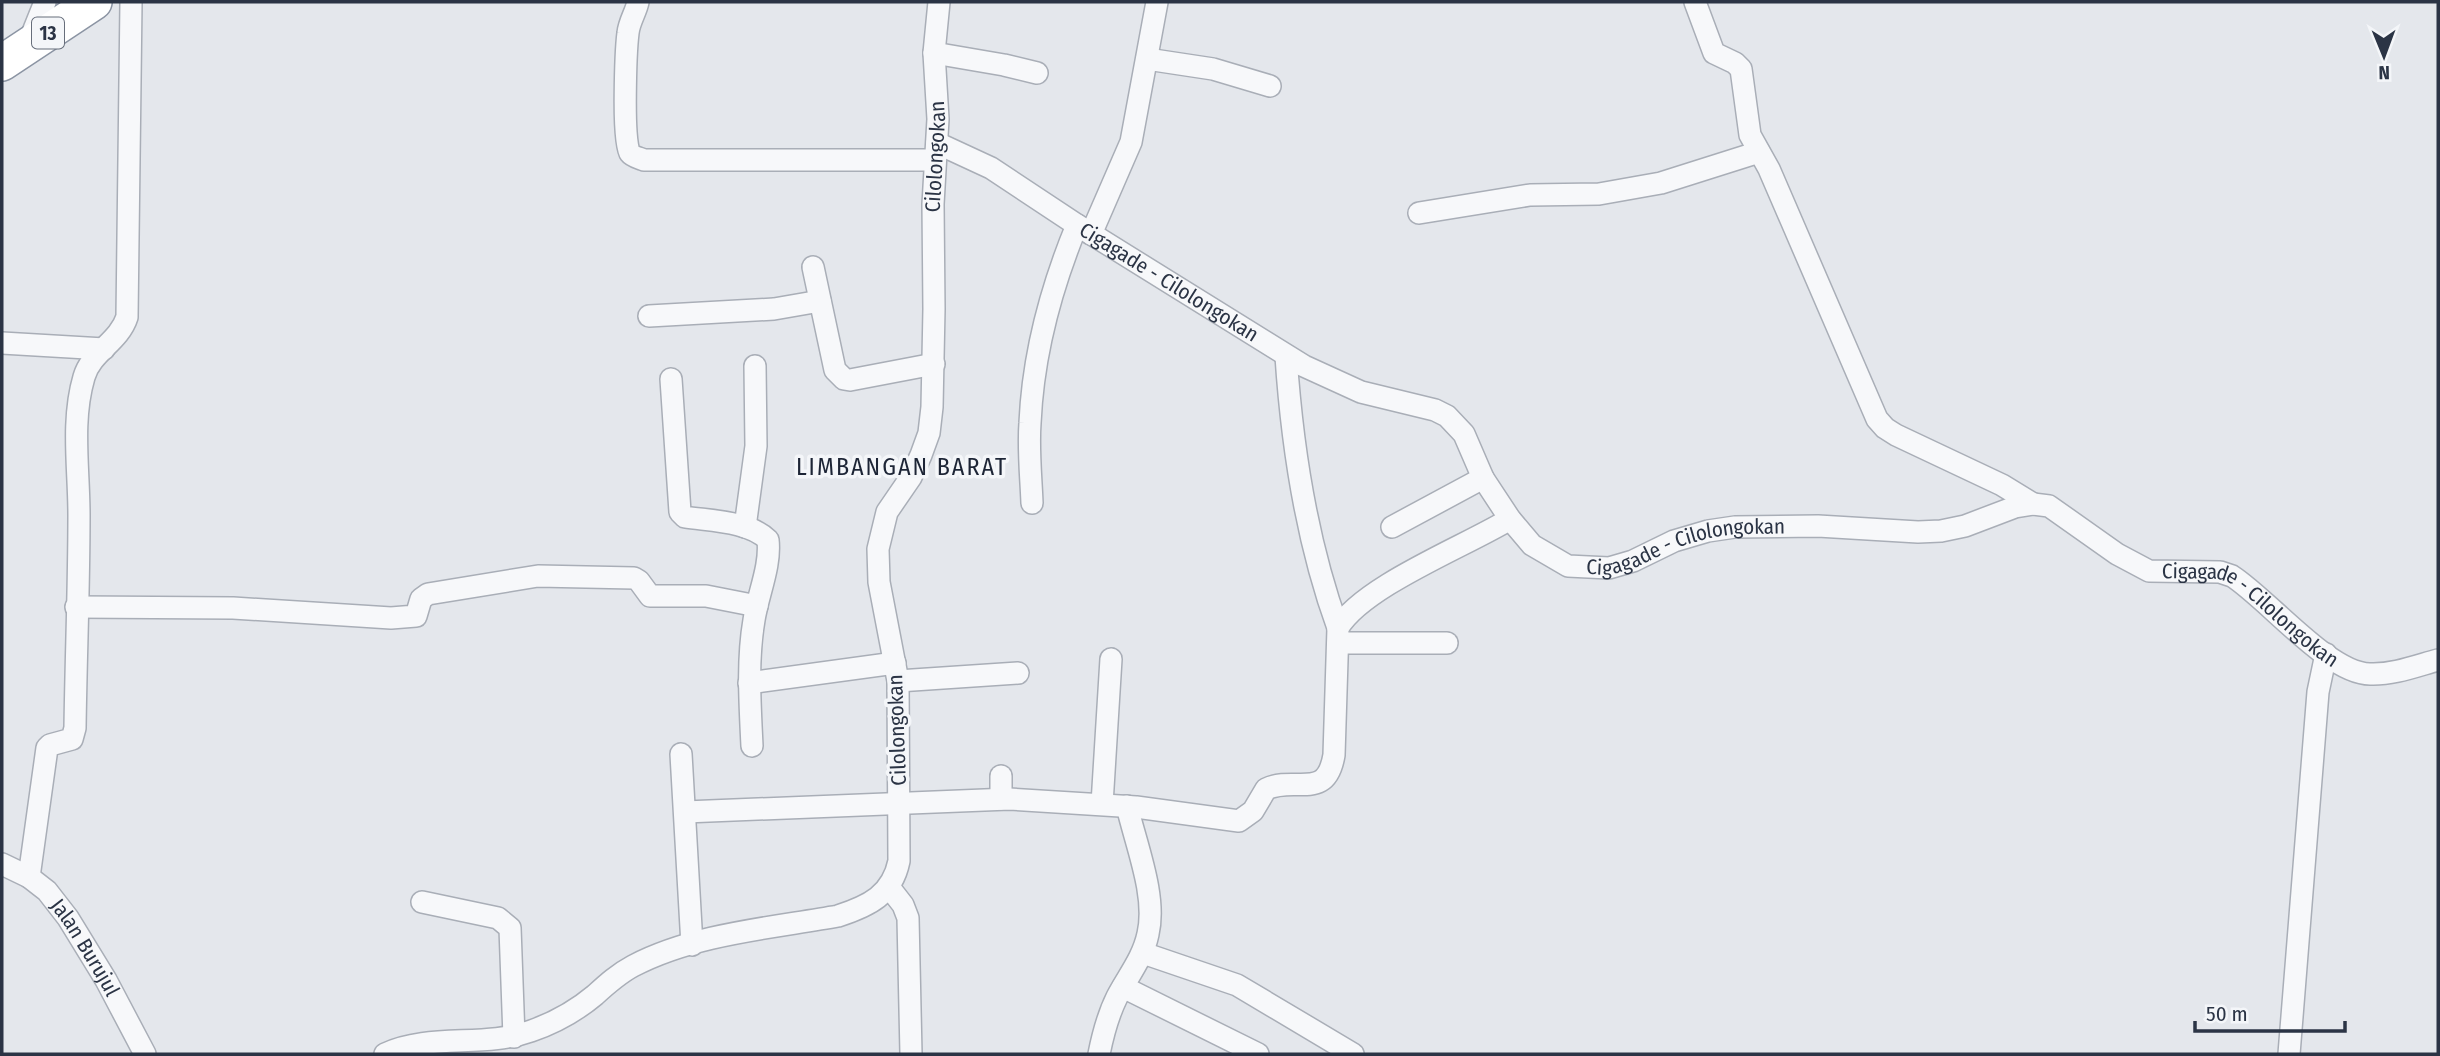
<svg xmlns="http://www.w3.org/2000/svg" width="2440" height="1056" font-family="'Fira Sans Condensed',sans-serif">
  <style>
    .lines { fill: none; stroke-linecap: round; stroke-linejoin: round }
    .minor-casing { stroke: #a9aeb7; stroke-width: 24 }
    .trunk-casing { stroke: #8b94a3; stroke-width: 38 }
    .minor { stroke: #f7f8fa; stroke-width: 21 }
    .trunk { stroke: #fff; stroke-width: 35 }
    .labels { text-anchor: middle; stroke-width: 7; stroke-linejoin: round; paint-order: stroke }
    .shield { fill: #f4f6f9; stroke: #676e7b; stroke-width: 2 }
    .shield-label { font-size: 19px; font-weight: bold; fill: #2b3445 }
    .street-label { font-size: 21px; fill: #2b3445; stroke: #f4f6f9 }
    .quarter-label { font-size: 24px; letter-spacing: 2px; fill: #1d2536; stroke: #f4f6f9 }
  </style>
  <rect width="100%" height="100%" fill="#e4e7ec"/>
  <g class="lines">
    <g class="minor-casing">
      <g id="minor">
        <path d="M638,2C636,12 629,22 628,33C626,49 622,143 630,153C633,157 640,158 644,160H935"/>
        <polyline points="1695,2 1714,53 1735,63 1741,69 1750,135 1769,169 1877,419 1885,428 1896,435 2002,485 2033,504"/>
        <polyline points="29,42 45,2"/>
        <polyline points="934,53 1004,65 1037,73"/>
        <polyline points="1147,59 1213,69 1270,86"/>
        <path id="s1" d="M937,143L991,168L1077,225L1304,366L1361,392L1435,410L1447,416L1464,434L1483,478L1510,519L1532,545L1568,566L1609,568L1633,561L1674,541L1708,531L1735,527L1818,526L1918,532L1941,531L1965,526L2015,507L2033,504L2049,506L2117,554L2149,571L2220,572L2232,576C2268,599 2329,674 2370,674C2393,675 2416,666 2438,660"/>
        <polyline points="1419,213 1530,195 1599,194 1661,183 1759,152"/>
        <polyline points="1091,234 1131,142 1157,2"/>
        <polyline points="813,267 835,370 844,379 850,380 934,364"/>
        <polyline points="649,316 774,309 820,301"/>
        <polyline points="2,343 104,349"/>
        <path d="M1286,356C1292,446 1307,543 1338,628"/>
        <path d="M671,379L680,512L685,517C710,521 749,521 768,540C771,566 758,594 754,620C747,661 750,704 752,746"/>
        <path d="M1032,503C1031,477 1028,449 1030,423C1033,355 1051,288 1077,225"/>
        <polyline points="745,527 756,446 755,366"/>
        <polyline points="1392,527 1483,478"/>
        <polyline points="76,607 233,608 391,618 416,616 421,599 428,594 538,576 634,578 639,581 650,596 706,596 757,606"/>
        <polyline points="1338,643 1447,643"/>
        <polyline points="898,681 1018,673"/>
        <polyline points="749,683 895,663"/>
        <polyline points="681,754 692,945"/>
        <polyline points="1001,776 1001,799"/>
        <polyline points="1102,804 1111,659"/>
        <path d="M685,812L1009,799L1136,807L1239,821L1253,811L1266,789C1296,775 1326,802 1334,755L1338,628C1363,586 1466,546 1510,519"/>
        <path id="s2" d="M2,864L29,877L47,891L68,918L106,980L145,1054"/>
        <path d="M29,877L47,748L50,745L72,739L75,728C76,657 79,586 79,515C79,469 71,421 84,377C91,352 119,342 127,317L131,2"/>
        <polyline points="889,887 903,905 908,918 911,1054"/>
        <polyline points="422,902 498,918 510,928 514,1037"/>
        <polyline points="1143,953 1237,985 1353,1054"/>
        <polyline points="1123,987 1258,1054"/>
        <path id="s3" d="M385,1054C430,1033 484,1048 531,1031C554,1023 576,1011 595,995C607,984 618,974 633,966C694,934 771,928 838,916C869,906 892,895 899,861L898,681L879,582L878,549L887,512L911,477L921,455L929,433L932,407L934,309L933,204L938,119L934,53L939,2"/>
        <path d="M1099,1054C1103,1034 1108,1015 1117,997C1128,976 1143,958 1148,934C1157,896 1136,845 1127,806"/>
        <polyline points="2289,1054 2318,692 2326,654"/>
      </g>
    </g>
    <g class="trunk-casing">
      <polyline id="trunk" points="2,63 94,2"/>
    </g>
    <use href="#minor" class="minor"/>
    <use href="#trunk" class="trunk"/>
  </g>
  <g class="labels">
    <rect class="shield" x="32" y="17.5" width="32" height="31" rx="5"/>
    <g class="shield-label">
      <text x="48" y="40">13</text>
    </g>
    <g class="street-label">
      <text dy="7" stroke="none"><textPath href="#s3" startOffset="1288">Cilolongokan</textPath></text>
      <text dy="7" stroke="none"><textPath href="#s1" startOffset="271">Cigagade - Cilolongokan</textPath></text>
      <text dy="7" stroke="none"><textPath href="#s1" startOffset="901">Cigagade - Cilolongokan</textPath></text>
      <text dy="7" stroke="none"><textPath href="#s1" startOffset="1508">Cigagade - Cilolongokan</textPath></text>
      <text transform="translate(897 730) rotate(-92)" y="7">Cilolongokan</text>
      <text dy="7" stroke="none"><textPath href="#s2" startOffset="121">Jalan Burujul</textPath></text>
    </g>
    <g class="quarter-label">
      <text x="902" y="475">LIMBANGAN BARAT</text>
    </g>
  </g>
  <rect width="2440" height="1056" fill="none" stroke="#2b3445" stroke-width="7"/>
  <g transform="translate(2384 56) rotate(179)" stroke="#f4f6f9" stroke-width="5" paint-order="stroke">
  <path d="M0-5L12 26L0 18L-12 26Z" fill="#2b3445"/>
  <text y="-10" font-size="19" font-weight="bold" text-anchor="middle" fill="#2b3445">N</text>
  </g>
  <path d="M2195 1021v10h150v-10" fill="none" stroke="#2b3445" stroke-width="3.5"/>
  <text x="2206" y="1021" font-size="21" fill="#2b3445" stroke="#f4f6f9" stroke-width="5" paint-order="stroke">50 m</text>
</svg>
